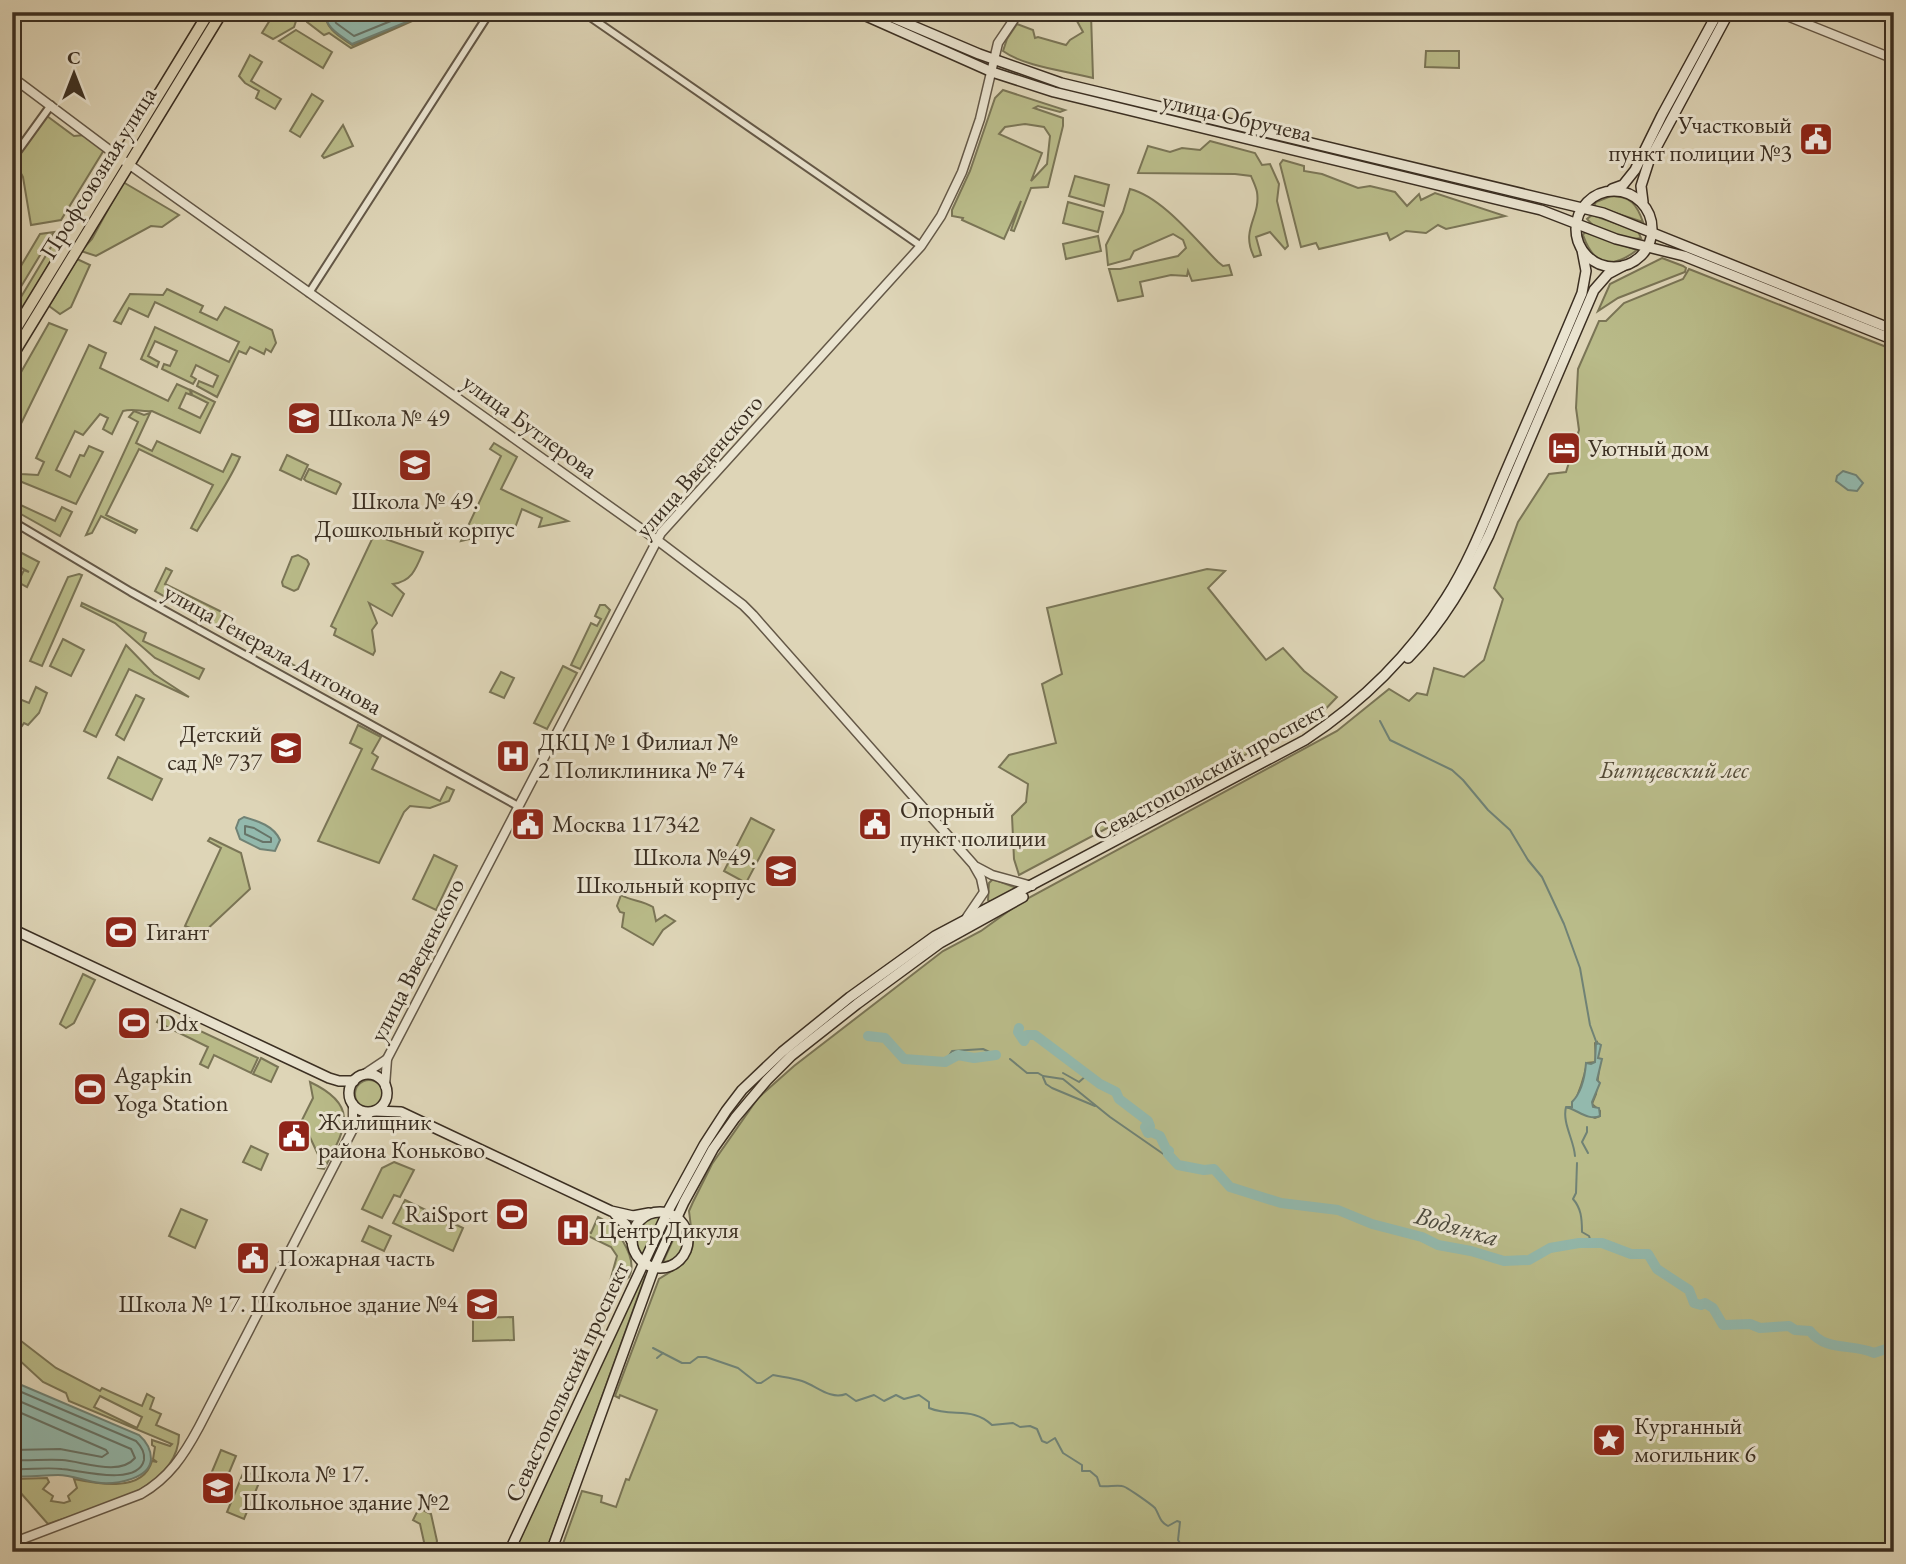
<svg xmlns="http://www.w3.org/2000/svg" width="1906" height="1564" font-family="'EB Garamond',serif">
  <style>
    .green { fill: #b9bb89; stroke: #7a7556; stroke-width: 2; fill-rule: evenodd }
    .water { fill: #93b9ad; stroke: #708275; stroke-width: 2 }
    .lines { fill: none; stroke-linecap: round; stroke-linejoin: round }
    .shore { stroke: #677468; stroke-width: 2 }
    .stream { stroke: #708275; stroke-width: 2 }
    .river { stroke: #93b9ad; stroke-width: 10 }
    .minor-casing { stroke: #645847; stroke-width: 10 }
    .tertiary-casing { stroke: #645847; stroke-width: 11 }
    .secondary-casing { stroke: #3b2f22; stroke-width: 12 }
    .primary-casing { stroke: #3b2f22; stroke-width: 13 }
    .minor { stroke: #eae4d0; stroke-width: 6 }
    .tertiary { stroke: #eae4d0; stroke-width: 8 }
    .secondary { stroke: #eae4d0; stroke-width: 9 }
    .primary { stroke: #ded5b7; stroke-width: 10 }
    .labels { text-anchor: middle; stroke-width: 6; stroke-linejoin: round; paint-order: stroke }
    .street-label { font-size: 24px; fill: #3b2f22; stroke: #eae4d0 }
    .poi-label { font-size: 24px; fill: #3b2f22; stroke: #eae4d0; text-anchor: start }
    .park-label { font-size: 24px; font-style: italic; fill: #544b37; stroke: #eae4d0 }
    .water-label { font-size: 26px; font-style: italic; fill: #4d4b3e; stroke: #eae4d0 }
  </style>
  <rect width="100%" height="100%" fill="#ded5b7"/>
  <filter id="stains"><feTurbulence type="fractalNoise" baseFrequency=".00286" numOctaves="4"/><feColorMatrix values="0 0 0 0 .2 0 0 0 0 .09 0 0 0 0 .02 0 0 0 .5 -.17"/></filter>
  <radialGradient id="worn" r=".72"><stop offset=".6" stop-color="#630" stop-opacity="0"/><stop offset="1" stop-color="#630" stop-opacity=".3"/></radialGradient>
  <g class="green">
    <polygon points="275,12 299,12 294,27 273,39 262,33"/>
    <path d="M308,12H325C325,29 339,36 352,45L424,15L420,12L426,15L351,48L329,33L324,35L307,22Z"/>
    <path d="M1072,12H1090L1091,14L1093,78C1067,71 1025,67 1003,51L1007,39L1017,24L1033,30L1035,38L1038,37L1066,45L1070,40L1083,32Z"/>
    <polygon points="296,30 332,52 323,68 279,41"/>
    <polygon points="1426,51 1459,51 1459,68 1425,67"/>
    <polygon points="250,55 262,62 251,81 281,99 275,109 256,98 259,91 245,83 239,76"/>
    <path d="M1003,90L1065,110L1060,112L1038,106L1034,108L1063,118V126L1048,187L1031,188L1014,231L1011,230L1021,201L1004,239L962,220L963,218L952,216V210L970,171L995,98ZM1025,124L1044,127L1050,136L1047,164L1031,181L1042,153L999,134L1005,127Z"/>
    <polygon points="312,94 323,101 300,137 290,131"/>
    <polygon points="47,116 74,136 85,135 104,150 61,220 31,225 23,177 14,160"/>
    <polygon points="343,125 353,146 324,158 322,156"/>
    <path d="M1210,141L1255,153L1262,165L1270,164L1279,184L1277,201L1288,246L1285,249L1270,232L1256,237L1261,255L1254,257C1240,229 1261,217 1257,192C1256,187 1253,181 1251,176L1235,174L1138,173L1148,146L1170,152L1182,148L1200,150Z"/>
    <polygon points="1283,160 1304,166 1304,171 1322,174 1358,188 1370,186 1395,192 1407,206 1419,194 1421,200 1435,193 1505,216 1446,229 1438,225 1426,233 1406,231 1390,240 1387,233 1319,249 1316,243 1301,247 1280,164"/>
    <polygon points="1075,176 1109,185 1104,206 1069,196"/>
    <polygon points="123,182 179,215 162,227 151,226 96,256 81,251 92,239"/>
    <path d="M1130,189C1162,197 1195,239 1218,262L1223,266L1229,265L1232,275L1192,281L1188,271L1187,276L1171,275L1140,282L1143,296L1118,301L1109,269H1120L1178,256L1186,248L1183,240L1173,234L1134,251L1130,259L1108,265L1106,245L1123,212Z"/>
    <polygon points="84,192 89,196 12,327 12,312"/>
    <path d="M1611,196C1631,196 1637,205 1643,222L1594,206L1596,202Z"/>
    <polygon points="1068,202 1103,212 1098,232 1063,223"/>
    <path d="M1592,215L1638,231L1641,238C1627,241 1596,231 1587,219Z"/>
    <polygon points="54,232 19,290 12,289 12,281 40,234"/>
    <path d="M1585,232L1637,250C1611,270 1594,266 1583,235Z"/>
    <polygon points="1098,236 1101,251 1066,259 1063,244"/>
    <polygon points="1662,258 1683,266 1686,268 1685,272 1618,298 1598,311 1610,284"/>
    <polygon points="77,259 90,265 71,307 60,314 49,306"/>
    <path d="M1689,269L1894,350V1552H560L582,1491L602,1496L601,1502L616,1507L626,1479L629,1480L657,1410L620,1395L619,1398L615,1396L659,1279L683,1264L691,1251L693,1243L689,1211L693,1202L712,1164L758,1098L794,1066L943,951L981,931L1021,902L1337,731L1389,689L1409,701L1417,693L1427,695L1434,668L1464,677L1484,660L1503,599L1494,588L1518,522L1549,474L1566,472L1579,430L1576,408L1578,369L1599,321H1606L1624,303L1683,279ZM1597,1042L1598,1058L1600,1061L1596,1094L1592,1104L1600,1111V1116L1595,1118L1569,1107L1572,1108C1579,1093 1584,1079 1587,1063L1596,1062L1595,1043Z"/>
    <polygon points="167,289 203,306 200,312 217,320 225,307 272,330 276,343 271,352 266,349 264,354 250,347 246,354 239,351 217,397 197,386 199,381 213,387 218,376 196,365 191,376 196,379 193,384 162,369 164,364 170,366 177,351 155,341 148,356 159,362 157,367 141,359 155,327 229,362 239,342 155,302 148,317 129,308 121,324 114,321 130,294 163,295"/>
    <polygon points="49,323 67,330 12,442 12,388"/>
    <path d="M89,345L106,353L100,368L168,401L177,384L190,390L191,395L186,393L179,408L200,418L208,403L192,395L191,390L215,402L200,433L152,411C141,412 134,408 123,411L112,434L103,429L108,418L100,414L83,435L75,431L56,470L70,477L80,455L84,456L89,446L103,452L76,504L12,478V470L21,474L38,475L44,462L36,458Z"/>
    <path d="M134,411L144,415L150,413L136,443L152,451L157,441L223,472L232,454L240,457C228,484 212,506 197,531L191,528L213,485L139,449L106,515L137,530L135,533L101,516L92,533L86,535L138,422L129,417Z"/>
    <polygon points="494,443 517,457 501,489 568,521 539,527 542,518 522,509 515,528 461,541 501,456 490,449"/>
    <polygon points="287,455 308,465 301,480 280,470"/>
    <polygon points="309,469 339,482 341,484 336,494 306,481 304,479"/>
    <polygon points="12,501 55,521 62,507 72,512 60,536 12,509"/>
    <path d="M374,535L423,552C416,569 412,581 393,584L404,594L392,616L369,603L377,623L372,630L375,651L373,655L334,635L336,629L331,626Z"/>
    <polygon points="16,550 39,562 27,587 18,582 24,570 29,572 12,563"/>
    <polygon points="298,555 307,560 309,564 298,589 294,591 283,586 282,582 292,557"/>
    <polygon points="166,568 172,571 165,584 224,613 218,627 155,591"/>
    <polygon points="1207,569 1225,571 1208,588 1266,660 1283,648 1304,671 1337,697 1320,715 1019,875 1014,859 1012,816 1026,802 1028,784 999,767 1009,755 1056,743 1042,684 1062,674 1047,608"/>
    <polygon points="79,574 82,575 42,666 30,661 68,577"/>
    <polygon points="82,603 146,633 143,641 204,669 199,679 155,658 115,623 81,606"/>
    <polygon points="600,605 605,605 610,610 580,669 571,665 591,623 597,626 601,619 595,616"/>
    <polygon points="228,625 288,654 285,661 349,692 345,698 225,631"/>
    <polygon points="63,639 84,650 71,676 50,666"/>
    <polygon points="126,645 154,674 189,697 129,669 96,737 84,731"/>
    <polygon points="563,666 577,673 547,729 534,723"/>
    <polygon points="501,672 514,678 504,698 490,692"/>
    <polygon points="36,687 47,693 39,713 28,725 24,723 22,726 12,721 12,696 29,703"/>
    <polygon points="136,695 144,699 124,740 116,735"/>
    <polygon points="358,725 381,737 372,753 378,757 372,769 440,801 447,787 454,790 449,801 430,808 410,806 404,812 379,863 318,841 362,749 350,743"/>
    <polygon points="118,757 162,779 152,800 108,778"/>
    <polygon points="751,818 774,830 746,883 724,871"/>
    <polygon points="210,838 241,853 250,889 203,933 185,926 221,848 208,841"/>
    <polygon points="434,855 457,866 436,910 413,899"/>
    <polygon points="993,879 1014,887 1015,889 991,903 988,900 989,883"/>
    <path d="M621,895C631,901 642,900 653,907L656,921L665,915L675,921L663,930L653,945L622,927L624,913L620,912L617,906Z"/>
    <polygon points="83,974 95,980 74,1023 66,1028 60,1024"/>
    <polygon points="162,1013 258,1058 251,1073 214,1055 208,1068 200,1064 208,1047 157,1022"/>
    <polygon points="261,1058 278,1067 271,1082 253,1074"/>
    <circle cx="369" cy="1094" r="14"/>
    <path d="M310,1082C361,1106 345,1129 324,1169L318,1168L321,1161L302,1120L313,1098Z"/>
    <polygon points="251,1146 268,1154 261,1170 243,1162"/>
    <polygon points="394,1162 414,1170 400,1197 394,1195 382,1218 362,1209 382,1168"/>
    <polygon points="405,1200 463,1228 453,1251 393,1223"/>
    <polygon points="181,1209 207,1220 195,1248 169,1236"/>
    <path d="M650,1216H661L644,1253H641C631,1239 635,1225 650,1216Z"/>
    <path d="M598,1217C615,1224 639,1258 629,1277L607,1292L617,1256L611,1247L586,1235L587,1232L591,1233Z"/>
    <polygon points="369,1226 391,1236 384,1251 362,1241"/>
    <path d="M678,1229L682,1231C684,1243 683,1252 674,1261L663,1262Z"/>
    <polygon points="642,1275 645,1277 546,1552 534,1552 518,1543"/>
    <polygon points="513,1317 514,1340 473,1341 473,1318"/>
    <path d="M12,1334L56,1368L100,1391L102,1388L142,1406L147,1394L154,1398L150,1409L161,1414L156,1425L179,1435C178,1492 91,1509 48,1524L12,1483V1478L15,1479L47,1478L49,1482L43,1489L53,1496L51,1501L64,1503L70,1501L68,1496L77,1488L74,1479C98,1484 143,1493 152,1461L157,1462L153,1459L155,1447L152,1445V1440L170,1446L172,1444L69,1401L66,1393L43,1382L17,1358L12,1374ZM100,1396L142,1417L137,1428L94,1407Z"/>
    <polygon points="221,1450 236,1456 221,1492 206,1486"/>
    <polygon points="244,1471 261,1478 244,1519 227,1512"/>
    <polygon points="419,1508 431,1514 437,1541 434,1552 423,1552 422,1549 424,1542 420,1524 413,1520"/>
  </g>
  <g class="water">
    <path d="M325,12H419L424,15L352,44C340,35 325,28 325,12Z"/>
    <polygon points="1843,471 1856,475 1863,483 1857,491 1848,490 1836,481 1837,476"/>
    <path d="M244,817C258,821 274,826 280,840L275,851L260,849L240,839L236,828L239,820Z"/>
    <path d="M1596,1042L1601,1045L1598,1058L1602,1059L1597,1080L1600,1083L1592,1102L1593,1107L1599,1108L1600,1116C1588,1121 1578,1110 1566,1107H1572V1102C1582,1092 1585,1076 1586,1063L1591,1064L1595,1062Z"/>
    <path d="M12,1381L139,1435C147,1442 151,1449 151,1459C150,1479 117,1484 101,1483C86,1482 73,1475 58,1475C43,1475 29,1478 14,1476Z"/>
  </g>
  <g class="lines">
    <g class="shore">
      <polyline points="332,12 336,23 354,36 413,12"/>
      <polygon points="245,826 254,828 271,838 271,842 263,842 245,834"/>
      <path d="M12,1388L136,1441C141,1446 145,1453 144,1460C138,1487 78,1470 62,1469C45,1467 29,1470 12,1469"/>
      <path d="M12,1398L131,1449L135,1458C119,1477 82,1461 62,1460C45,1459 29,1461 12,1460"/>
      <polyline points="12,1409 106,1450 108,1453 102,1457 60,1449 12,1450"/>
    </g>
    <g class="stream">
      <polyline points="1380,721 1390,740 1452,770 1463,780 1488,810 1510,830 1528,860 1542,877 1564,924 1580,968 1590,1025 1597,1044"/>
      <polyline points="1010,1059 1027,1073 1038,1073 1043,1076 1063,1079 1110,1117 1172,1160"/>
      <polyline points="945,1062 952,1051 983,1049 996,1055"/>
      <polyline points="1063,1073 1079,1082 1087,1075"/>
      <polyline points="1043,1077 1046,1084 1052,1088 1095,1106"/>
      <path d="M1569,1108L1566,1107C1562,1123 1574,1140 1575,1156"/>
      <polyline points="1587,1127 1587,1132 1582,1142 1588,1153"/>
      <path d="M1577,1163L1576,1193L1573,1199C1581,1208 1582,1218 1582,1232L1589,1236L1591,1242"/>
      <path d="M653,1348L682,1363H690L698,1357H706L738,1368L757,1383H761L773,1375C783,1377 793,1378 802,1381C817,1386 830,1400 846,1394L856,1401L874,1395L884,1401L896,1395L904,1399L919,1395L929,1402V1408C953,1418 972,1406 992,1425L1013,1423L1020,1427L1030,1426L1037,1429L1042,1441L1047,1443L1055,1438L1063,1453L1082,1465V1471H1090L1097,1477L1100,1486C1108,1487 1115,1485 1122,1486C1126,1486 1152,1505 1155,1508C1160,1516 1159,1521 1168,1526L1177,1521L1180,1522L1178,1540L1183,1548L1193,1552"/>
      <polyline points="657,1358 663,1353"/>
    </g>
    <g class="river">
      <path d="M1019,1028L1018,1032L1024,1041L1027,1035H1035L1100,1084L1116,1092L1119,1099L1148,1121L1150,1126L1145,1127L1148,1133L1151,1132L1160,1136L1166,1149L1169,1151L1168,1154L1178,1165L1204,1170L1214,1169L1230,1187L1281,1203L1338,1210L1372,1224L1422,1237L1438,1245L1471,1251L1504,1261L1529,1260L1550,1248L1579,1243H1602L1631,1254H1648L1657,1269L1689,1290L1694,1303L1701,1305L1705,1303L1713,1308L1723,1325L1750,1324L1760,1328L1789,1326L1795,1330L1810,1331C1826,1352 1852,1343 1874,1353L1886,1349H1894"/>
      <polyline points="868,1036 885,1038 904,1059 945,1062 958,1055 974,1058 996,1055"/>
    </g>
    <g class="minor-casing">
      <g id="minor">
        <polyline points="583,12 921,246"/>
        <polyline points="12,159 51,105"/>
        <polyline points="309,293 490,12"/>
        <polyline points="12,521 131,592 518,806"/>
      </g>
    </g>
    <g class="tertiary-casing">
      <g id="tertiary">
        <polyline points="1777,12 1894,59"/>
        <polyline points="12,77 120,158 657,540 743,605 753,615 973,864 981,878 984,892 967,917"/>
        <polyline points="975,866 992,875 1032,886"/>
        <polyline points="363,1075 387,1059"/>
        <polyline points="385,1086 387,1059 661,533 921,246 941,216 962,172 980,119 998,43 1019,12"/>
        <polyline points="353,1104 353,1129"/>
        <path d="M12,1543L141,1494C169,1478 184,1455 199,1427L353,1129L371,1112"/>
      </g>
    </g>
    <g class="secondary-casing">
      <g id="secondary">
        <polyline points="857,12 992,72 1054,92 1541,210 1616,239 1684,256 1894,340"/>
        <polyline points="880,12 979,54 1061,83 1603,213 1894,330"/>
        <polyline points="1612,189 1623,185 1635,170 1662,115 1718,12"/>
        <circle cx="1614" cy="229" r="38"/>
        <polyline points="1643,202 1641,186 1649,161 1729,12"/>
        <path d="M1408,658C1443,623 1467,580 1489,535L1594,290L1608,274L1623,266"/>
        <polyline points="12,929 329,1078 339,1081 354,1081"/>
        <circle cx="368" cy="1093" r="19"/>
        <polyline points="375,1111 401,1112 611,1211 633,1216 649,1213"/>
        <circle cx="660" cy="1240" r="28"/>
        <polyline points="615,1214 626,1225 631,1240"/>
        <path d="M509,1552L668,1211L704,1145L726,1111L742,1090L782,1052L850,997L935,936L1305,740C1361,703 1410,655 1446,598C1471,559 1487,515 1505,473C1531,413 1557,353 1582,293L1586,271L1582,250"/>
        <polyline points="551,1552 654,1268 684,1202 713,1149 735,1118 767,1080 791,1056 857,1004 940,943 1023,897"/>
      </g>
    </g>
    <g class="primary-casing">
      <g id="primary">
        <polyline points="12,335 209,12"/>
        <polyline points="12,356 222,12"/>
      </g>
    </g>
    <use href="#minor" class="minor"/>
    <use href="#tertiary" class="tertiary"/>
    <use href="#secondary" class="secondary"/>
    <use href="#primary" class="primary"/>
  </g>
  <defs>
    <g id="civic-square" transform="scale(1.75)"><rect x="-9" y="-9" width="18" height="18" rx="4" fill="#8f2418" stroke="#eae4d0"/><path d="M-.6-6.5H3V-4.5H.6V-3L4-1V1h2V6H-6V1h2V-1L-.6-3ZM-1.2 2.5V6h2.4V2.5Z" fill="#fff"/></g>
    <g id="school-square" transform="scale(1.75)"><rect x="-9" y="-9" width="18" height="18" rx="4" fill="#8f2418" stroke="#eae4d0"/><path d="M0-5L7-2L0 1L-7-2ZM-4 1L0 2.5L4 1V4Q0 6-4 4Z" fill="#fff"/></g>
    <g id="hotel-square" transform="scale(1.75)"><rect x="-9" y="-9" width="18" height="18" rx="4" fill="#8f2418" stroke="#eae4d0"/><path d="M-6-4.5h1.5V1H6V5H4.5V3h-9V5H-6ZM-4 0a1.8 1.8 0 1 1 3.6 0ZM.5 0V-2.5h3Q6-2.5 6 0Z" fill="#fff"/></g>
    <g id="hospital-square" transform="scale(1.75)"><rect x="-9" y="-9" width="18" height="18" rx="4" fill="#8f2418" stroke="#eae4d0"/><path d="M-5-5h3v3.5h4V-5h3V5h-3V1.5h-4V5h-3Z" fill="#fff"/></g>
    <g id="stadium-square" transform="scale(1.75)"><rect x="-9" y="-9" width="18" height="18" rx="4" fill="#8f2418" stroke="#eae4d0"/><path d="M0-5a6.5 5 0 1 0 0 10a6.5 5 0 1 0 0-10ZM-3.5-1.8h7v3.6h-7Z" fill="#fff"/></g>
    <g id="sight-square" transform="scale(1.75)"><rect x="-9" y="-9" width="18" height="18" rx="4" fill="#8f2418" stroke="#eae4d0"/><path d="M0-6L1.8-2.2L6-1.7L2.9 1.2L3.7 5.4L0 3.3L-3.7 5.4L-2.9 1.2L-6-1.7L-1.8-2.2Z" fill="#fff"/></g>
  </defs>
  <g fill-rule="evenodd">
    <use href="#civic-square" x="1816" y="139"/>
    <use href="#school-square" x="304" y="418"/>
    <use href="#hotel-square" x="1564" y="448"/>
    <use href="#school-square" x="415" y="465"/>
    <use href="#school-square" x="286" y="748"/>
    <use href="#hospital-square" x="513" y="756"/>
    <use href="#civic-square" x="528" y="824"/>
    <use href="#civic-square" x="875" y="824"/>
    <use href="#school-square" x="781" y="871"/>
    <use href="#stadium-square" x="121" y="932"/>
    <use href="#stadium-square" x="134" y="1023"/>
    <use href="#stadium-square" x="90" y="1089"/>
    <use href="#civic-square" x="294" y="1136"/>
    <use href="#stadium-square" x="512" y="1214"/>
    <use href="#hospital-square" x="573" y="1230"/>
    <use href="#civic-square" x="253" y="1258"/>
    <use href="#school-square" x="482" y="1304"/>
    <use href="#sight-square" x="1609" y="1440"/>
    <use href="#school-square" x="218" y="1488"/>
  </g>
  <g class="labels">
    <g class="street-label">
      <text transform="translate(1237 117) rotate(13)" y="8">улица Обручева</text>
      <text transform="translate(98 173) rotate(-58)" y="8">Профсоюзная улица</text>
      <text transform="translate(530 426) rotate(36)" y="8">улица Бутлерова</text>
      <text transform="translate(699 466) rotate(-49)" y="8">улица Введенского</text>
      <text transform="translate(273 649) rotate(29)" y="8">улица Генерала Антонова</text>
      <text transform="translate(1209 771) rotate(-29)" y="8">Севастопольский проспект</text>
      <text transform="translate(417 960) rotate(-63)" y="8">улица Введенского</text>
      <text transform="translate(567 1382) rotate(-65)" y="8">Севастопольский проспект</text>
    </g>
    <g class="poi-label">
      <text x="1792" y="133" text-anchor="end">Участковый<tspan x="1792" dy="28">пункт полиции №3</tspan></text>
      <text x="328" y="426">Школа № 49</text>
      <text x="1588" y="456">Уютный дом</text>
      <text x="415" y="509" text-anchor="middle">Школа № 49.<tspan x="415" dy="28">Дошкольный корпус</tspan></text>
      <text x="262" y="742" text-anchor="end">Детский<tspan x="262" dy="28">сад № 737</tspan></text>
      <text x="538" y="750">ДКЦ № 1 Филиал №<tspan x="538" dy="28">2 Поликлиника № 74</tspan></text>
      <text x="900" y="818">Опорный<tspan x="900" dy="28">пункт полиции</tspan></text>
      <text x="552" y="832">Москва 117342</text>
      <text x="756" y="865" text-anchor="end">Школа №49.<tspan x="756" dy="28">Школьный корпус</tspan></text>
      <text x="146" y="940">Гигант</text>
      <text x="158" y="1031">Ddx</text>
      <text x="114" y="1083">Agapkin<tspan x="114" dy="28">Yoga Station</tspan></text>
      <text x="318" y="1130">Жилищник<tspan x="318" dy="28">района Коньково</tspan></text>
      <text x="488" y="1222" text-anchor="end">RaiSport</text>
      <text x="598" y="1238">Центр Дикуля</text>
      <text x="278" y="1266">Пожарная часть</text>
      <text x="458" y="1312" text-anchor="end">Школа № 17. Школьное здание №4</text>
      <text x="1634" y="1434">Курганный<tspan x="1634" dy="28">могильник 6</tspan></text>
      <text x="242" y="1482">Школа № 17.<tspan x="242" dy="28">Школьное здание №2</tspan></text>
    </g>
    <g class="park-label">
      <text x="1674" y="778">Битцевский лес</text>
    </g>
    <g class="water-label">
      <text transform="translate(1457 1226) rotate(16)" y="9">Водянка</text>
    </g>
  </g>
  <rect width="1906" height="1564" fill="none" stroke="#ded5b7" stroke-width="42"/>
  <rect x="14" y="14" width="1878" height="1536" fill="none" stroke="#3b2f22" stroke-width="3.5"/>
  <rect x="21" y="21" width="1864" height="1522" fill="none" stroke="#3b2f22" stroke-width="2"/>
  <g transform="translate(74 74)" stroke="#eae4d0" stroke-width="5" paint-order="stroke">
  <path d="M0-5L12 26L0 18L-12 26Z" fill="#3b2f22"/>
  <text y="-10" font-size="19" font-weight="bold" text-anchor="middle" fill="#3b2f22">С</text>
  </g>
  <rect width="100%" height="100%" filter="url(#stains)"/>
  <rect width="100%" height="100%" fill="url(#worn)"/>
</svg>
